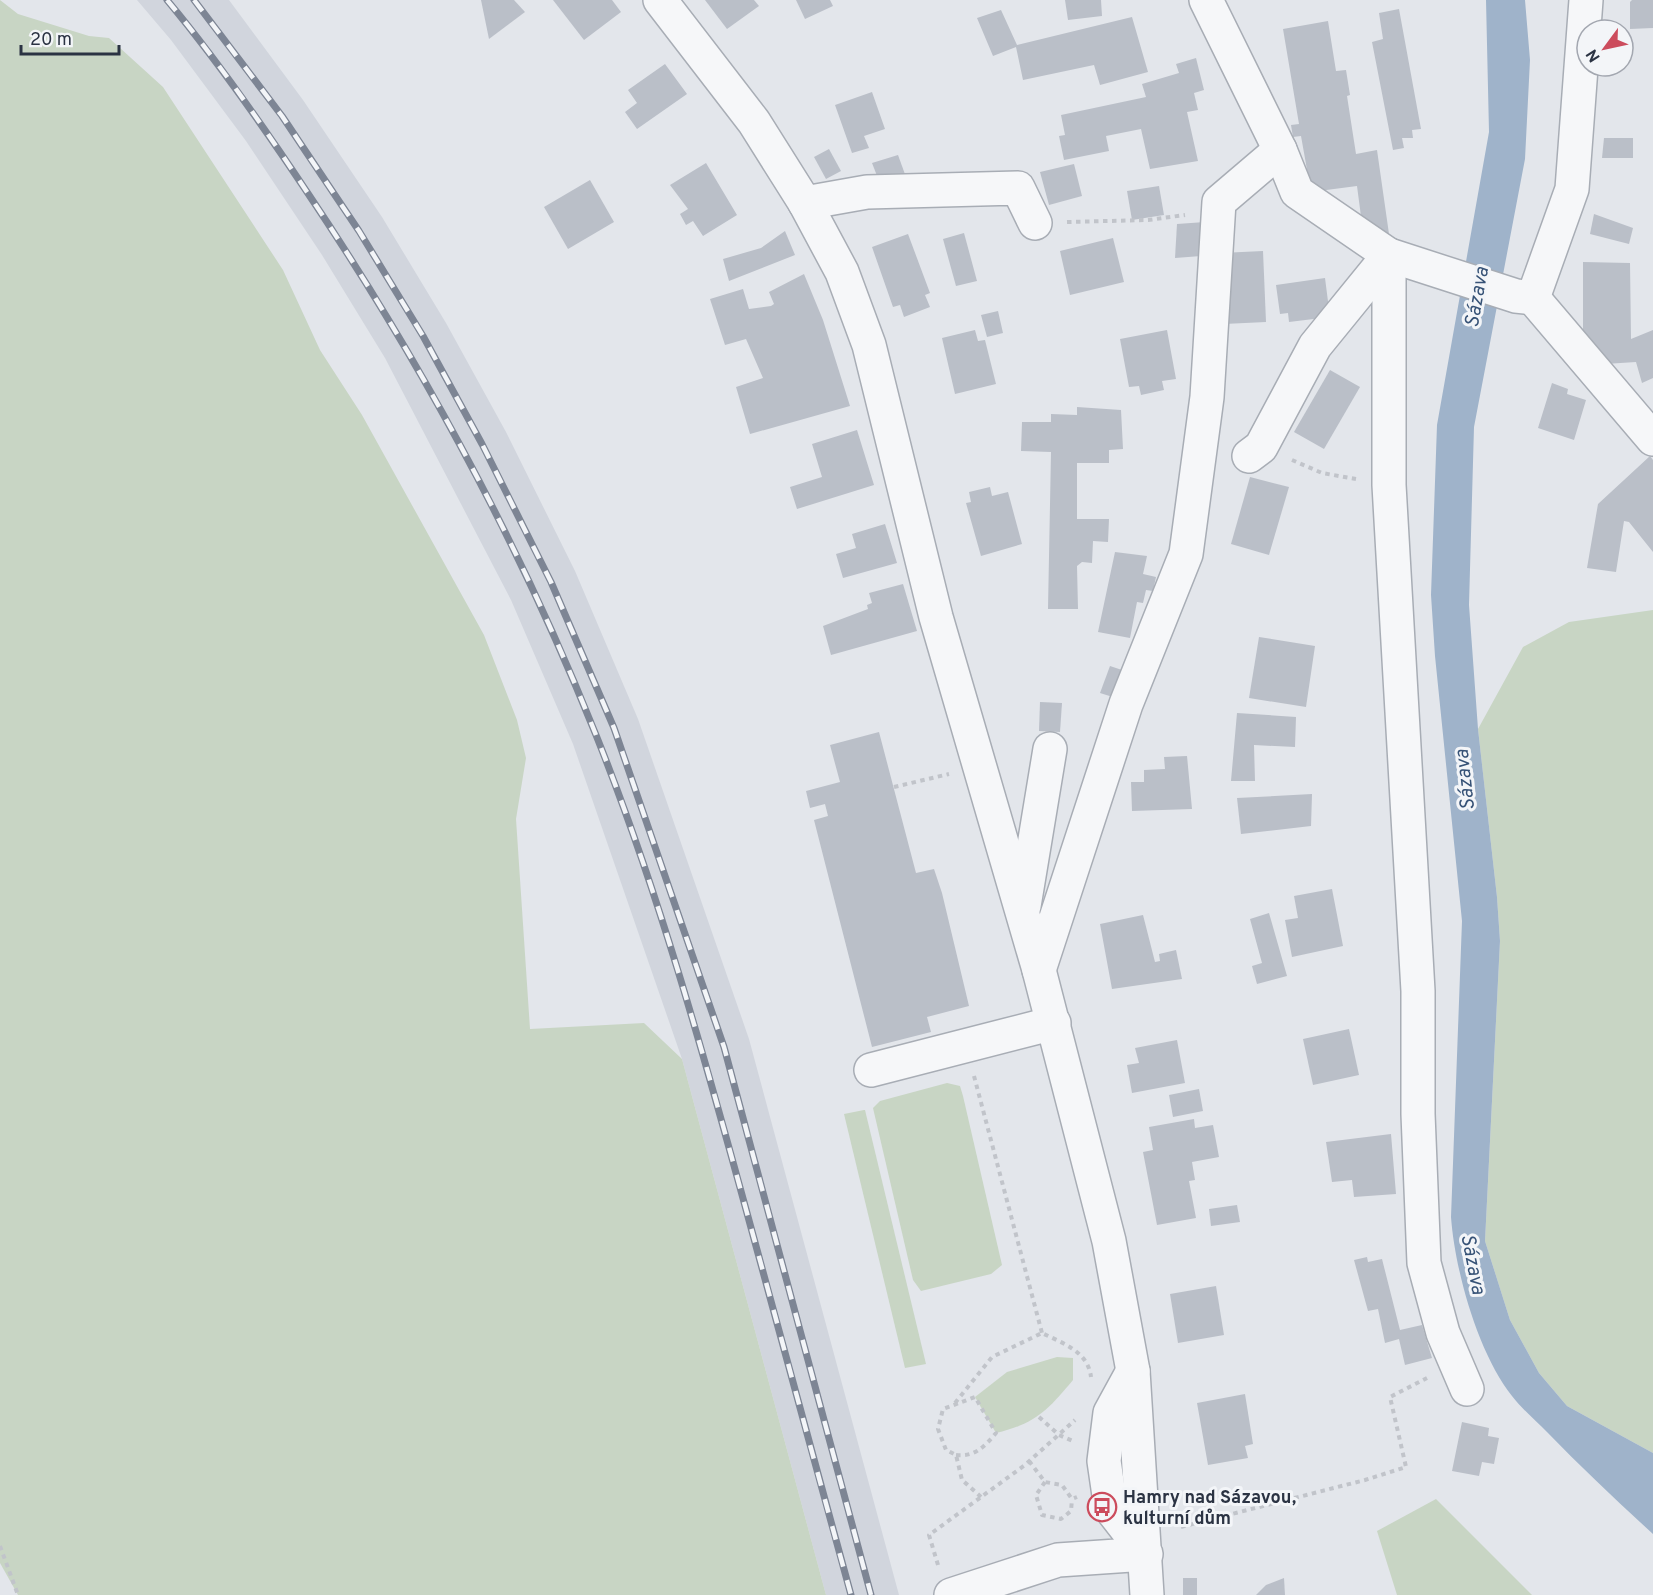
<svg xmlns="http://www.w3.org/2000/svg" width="1653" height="1595" font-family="Overpass,sans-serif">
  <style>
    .built { fill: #d1d5dd }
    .green { fill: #c8d5c4 }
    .water { fill: #9fb3ca }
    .building { fill: #babfc8 }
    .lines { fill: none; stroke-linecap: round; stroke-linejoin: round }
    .minor-casing { stroke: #a8adb5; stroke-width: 36 }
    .path { stroke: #c1c4ca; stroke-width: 4; stroke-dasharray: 4.5 4.5; stroke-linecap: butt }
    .minor { stroke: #f6f7f9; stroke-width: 33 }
    .rail-casing { stroke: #7d8594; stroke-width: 7 }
    .rail { stroke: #f3f5f8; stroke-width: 4.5; stroke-dasharray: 14; stroke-linecap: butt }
    .labels { text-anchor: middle; stroke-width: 6; stroke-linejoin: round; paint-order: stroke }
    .poi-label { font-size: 18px; font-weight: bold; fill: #2b3343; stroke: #f3f5f8; text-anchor: start }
    .water-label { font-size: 20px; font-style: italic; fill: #365276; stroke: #f3f5f8 }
  </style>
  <rect width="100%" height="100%" fill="#e3e6eb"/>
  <polygon class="built" points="137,0 229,0 303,100 382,217 446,323 506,432 575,571 638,719 749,1039 899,1595 826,1595 682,1059 573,744 511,600 385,358 322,255 246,141 171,40"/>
  <g class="green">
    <polygon points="0,0 18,14 89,36 109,38 163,87 283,270 320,350 362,415 484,635 517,720 526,758 516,819 530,1029 644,1023 682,1059 826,1595 18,1595 0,1563"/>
    <polygon points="1653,610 1653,1453 1567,1406 1539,1373 1510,1320 1485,1241 1500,941 1497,897 1478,729 1523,647 1569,622"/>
    <polygon points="947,1083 960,1086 963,1096 1002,1265 991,1274 921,1291 913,1280 873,1108 880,1101"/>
    <polygon points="864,1110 865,1110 926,1364 905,1368 844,1114"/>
    <path d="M1057,1357L1073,1358V1380C1048,1410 1035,1424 996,1433L975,1397L1007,1372Z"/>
    <polygon points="1436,1499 1532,1595 1397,1595 1377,1531"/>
  </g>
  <path class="water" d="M1486,0H1525L1530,60L1525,159L1474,427L1469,605L1478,729L1497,897L1500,941L1485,1241L1510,1320L1539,1373L1567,1406L1653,1453V1534C1617,1501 1582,1468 1547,1432C1536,1421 1522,1409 1512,1396C1478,1353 1455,1271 1451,1217L1462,921L1435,656L1431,595L1437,425L1489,132Z"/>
  <g class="building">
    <polygon points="481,0 514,0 525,12 489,39"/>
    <polygon points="553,0 612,0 621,12 584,40"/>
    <polygon points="705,0 754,0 759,6 727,29"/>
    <polygon points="796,0 830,0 833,6 805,19"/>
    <polygon points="1065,0 1101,0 1102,16 1068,20"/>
    <polygon points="1632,0 1653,0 1653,28 1630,29 1630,2"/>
    <polygon points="1399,9 1421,129 1412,130 1413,138 1402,138 1404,148 1393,150 1372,42 1383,39 1379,13"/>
    <polygon points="1001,10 1017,45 1132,17 1148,72 1100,85 1094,65 1023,80 1016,47 993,56 977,18"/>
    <polygon points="1328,21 1336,71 1346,70 1350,95 1347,96 1356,154 1377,150 1389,234 1362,224 1357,186 1311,192 1301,136 1293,137 1291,125 1299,124 1283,29"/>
    <polygon points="1196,58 1204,90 1194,93 1198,110 1187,112 1198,161 1150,169 1141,129 1106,136 1109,151 1064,160 1059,136 1065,135 1061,115 1146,97 1142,84 1179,73 1176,64"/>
    <polygon points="665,64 687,94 637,129 625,112 637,103 628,90"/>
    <polygon points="872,92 885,129 864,136 869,148 852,153 835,105"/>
    <polygon points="1604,138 1633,138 1633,158 1602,158"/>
    <polygon points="829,149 841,171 826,179 814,157"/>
    <polygon points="898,155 910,188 881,186 872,163"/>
    <polygon points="706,163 737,215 703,236 693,221 686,225 680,214 688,209 670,185"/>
    <polygon points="1074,164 1082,196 1049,205 1040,172"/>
    <polygon points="590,180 614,222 568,249 544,207"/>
    <polygon points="1159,186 1164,215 1132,220 1127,191"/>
    <polygon points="1594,214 1633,228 1629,244 1590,234"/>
    <polygon points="1205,222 1201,256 1175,258 1177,224"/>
    <polygon points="785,231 795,255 729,281 723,259 761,248"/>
    <polygon points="964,233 977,281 956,286 943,239"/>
    <polygon points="908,234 930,293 925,295 930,307 904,317 900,305 893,307 872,247"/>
    <polygon points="1113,238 1124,282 1070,295 1060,251"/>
    <polygon points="1263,251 1266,322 1224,324 1221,253"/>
    <polygon points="1583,262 1630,263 1631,339 1653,330 1653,378 1642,383 1636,362 1605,364 1583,337"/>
    <polygon points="804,274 823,320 850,406 750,434 736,387 763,378 746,339 725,345 710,299 743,289 749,309 771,306 774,304 769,292"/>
    <polygon points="1325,278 1330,317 1289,322 1288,313 1280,314 1276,285"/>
    <polygon points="998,311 1003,333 987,337 981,315"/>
    <polygon points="975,330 978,341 985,340 996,384 955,394 942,338"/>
    <polygon points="1167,330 1176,379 1162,381 1164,390 1141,395 1139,386 1129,387 1120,339"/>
    <polygon points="1330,370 1360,387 1324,449 1294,432"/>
    <polygon points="1552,383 1568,389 1567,394 1586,400 1574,440 1538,428"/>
    <polygon points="1077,407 1121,410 1123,449 1109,450 1109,463 1077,463 1077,519 1109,519 1108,542 1093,541 1092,563 1082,562 1077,566 1078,609 1048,609 1051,452 1021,451 1022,422 1051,422 1051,414 1077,415"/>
    <polygon points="857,430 874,485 797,509 790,487 822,477 812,444"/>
    <polygon points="1650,456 1653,460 1653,552 1629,522 1624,521 1616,572 1587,568 1598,504"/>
    <polygon points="1250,477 1289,487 1269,555 1231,544"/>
    <polygon points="990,487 992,496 1008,492 1022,544 981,556 966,503 971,502 969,492"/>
    <polygon points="885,524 897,563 843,578 836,554 856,548 852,534"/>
    <polygon points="1115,552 1147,556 1143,574 1156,577 1153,591 1146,590 1143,603 1137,602 1130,638 1098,632"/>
    <polygon points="903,584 917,631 831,655 823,626 868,609 867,605 872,603 869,593"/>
    <polygon points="1259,637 1315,646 1306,707 1249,698"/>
    <polygon points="1110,666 1125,671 1116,698 1100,693"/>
    <polygon points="1040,702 1062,703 1060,732 1039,731"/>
    <polygon points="1237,713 1296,717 1295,747 1254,745 1255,781 1231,781"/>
    <polygon points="879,732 916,873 934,869 942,893 969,1006 927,1017 931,1032 872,1047 814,820 828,816 825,804 810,808 806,791 840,782 830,745"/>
    <polygon points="1187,756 1192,809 1132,811 1131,782 1144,782 1144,770 1165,769 1164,757"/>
    <polygon points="1312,794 1311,826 1241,834 1237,798"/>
    <polygon points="1332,889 1343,946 1292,957 1285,920 1298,918 1294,896"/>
    <polygon points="1269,913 1287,976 1257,984 1252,966 1262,963 1250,919"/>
    <polygon points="1143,915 1155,962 1160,961 1159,954 1176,950 1182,979 1112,989 1100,924"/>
    <polygon points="1349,1029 1359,1075 1313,1085 1303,1039"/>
    <polygon points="1177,1040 1185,1083 1132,1093 1127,1065 1139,1063 1135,1048"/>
    <polygon points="1199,1089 1203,1111 1173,1117 1169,1095"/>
    <polygon points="1194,1119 1195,1128 1213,1125 1219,1157 1192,1162 1195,1180 1189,1181 1196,1218 1157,1225 1143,1152 1153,1150 1149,1127"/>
    <polygon points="1391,1134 1396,1194 1354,1197 1352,1180 1332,1182 1326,1142"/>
    <polygon points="1237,1205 1240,1222 1211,1226 1209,1209"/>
    <polygon points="1367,1257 1368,1262 1382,1259 1400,1330 1422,1325 1432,1358 1405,1365 1399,1339 1385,1343 1378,1309 1368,1311 1354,1260"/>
    <polygon points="1216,1286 1224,1335 1178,1343 1170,1294"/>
    <polygon points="1245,1394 1253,1444 1245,1446 1248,1458 1208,1465 1197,1403"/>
    <polygon points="1462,1422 1489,1428 1488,1436 1499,1438 1494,1464 1482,1462 1479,1476 1452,1471"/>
    <rect x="1183" y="1578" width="14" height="17"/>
    <polygon points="1284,1578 1285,1595 1256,1595 1266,1585"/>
  </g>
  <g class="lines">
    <g class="minor-casing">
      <g id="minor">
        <polyline points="660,0 754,122 805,203 842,272 869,345 936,617 1039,970 1109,1241 1133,1371 1147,1595"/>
        <polyline points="1206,0 1280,150 1297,192 1389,255 1516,296 1533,298 1572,189 1586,0"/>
        <polyline points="805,203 867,192 1018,188 1035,223"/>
        <polyline points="1389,255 1389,485 1418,991 1418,1114 1424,1263 1443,1333 1467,1389"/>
        <polyline points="1533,298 1653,439"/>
        <polyline points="1249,456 1261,447 1315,346 1389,255"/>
        <polyline points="1024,906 1050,749"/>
        <polyline points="1039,970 1126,704 1186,554 1207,397 1219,202 1280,150"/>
        <polyline points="871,1070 1054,1023"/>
        <polyline points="951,1595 1058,1560 1146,1554 1111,1509 1104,1461 1110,1413 1133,1371"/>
      </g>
    </g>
    <g class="path">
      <polyline points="1067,222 1148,220 1185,215"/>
      <polyline points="1292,460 1322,473 1356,479"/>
      <polyline points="894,787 949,774"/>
      <polyline points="974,1076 1042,1333"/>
      <path d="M955,1403L992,1357L1042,1333C1062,1343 1088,1351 1091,1377"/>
      <polyline points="1039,1417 1059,1435 1075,1442"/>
      <path d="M956,1455C975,1457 984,1447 996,1433L975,1397L943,1409L938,1429L946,1450L956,1455L962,1480L981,1497"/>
      <polyline points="1029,1461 1045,1482 1062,1485 1072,1499 1077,1497"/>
      <polyline points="1045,1482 1036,1495 1042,1515 1061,1519 1071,1511 1072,1499"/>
      <polyline points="1181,1527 1365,1480 1406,1467 1390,1397 1427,1378"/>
      <polyline points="0,1546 18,1595"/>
      <polyline points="938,1565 929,1535 1025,1465 1075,1420"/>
    </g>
    <use href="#minor" class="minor"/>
    <g class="rail-casing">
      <g id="rail">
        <path d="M167,0C218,61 263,126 307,192C422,363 519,543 596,735C658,890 703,1052 747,1213C782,1340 816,1468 851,1595"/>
        <polyline points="194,0 282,116 359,231 423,336 482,444 551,582 614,728 724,1047 871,1595"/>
      </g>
    </g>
    <use href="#rail" class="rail"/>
  </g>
  <defs>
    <g id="bus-ring" transform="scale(1.5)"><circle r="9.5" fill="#f3f5f8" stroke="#cc4c5d" stroke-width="1.5"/><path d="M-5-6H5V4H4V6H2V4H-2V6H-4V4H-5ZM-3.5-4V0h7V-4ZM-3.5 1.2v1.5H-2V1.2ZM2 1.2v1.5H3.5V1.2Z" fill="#cc4c5d"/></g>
  </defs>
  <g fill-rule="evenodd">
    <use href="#bus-ring" x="1102" y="1507"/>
  </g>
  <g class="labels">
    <g class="poi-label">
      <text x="1123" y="1503">Hamry nad Sázavou,<tspan x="1123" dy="21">kulturní dům</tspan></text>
    </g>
    <g class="water-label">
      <text transform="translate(1476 297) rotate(-80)" y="7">Sázava</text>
      <text transform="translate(1464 780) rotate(-96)" y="7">Sázava</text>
      <text transform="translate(1474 1264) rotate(79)" y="7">Sázava</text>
    </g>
  </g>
  <g transform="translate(1605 48) rotate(237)"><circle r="28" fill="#f3f5f8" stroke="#a3a7b0" stroke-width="1.5"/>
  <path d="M0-4.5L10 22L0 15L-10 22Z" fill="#cc4c5d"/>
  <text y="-9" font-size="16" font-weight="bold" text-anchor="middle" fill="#2b3343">N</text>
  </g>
  <path d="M21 45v9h98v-9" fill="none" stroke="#2b3343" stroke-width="3"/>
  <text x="30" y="45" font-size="18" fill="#2b3343" stroke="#f3f5f8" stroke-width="4.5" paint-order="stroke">20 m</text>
</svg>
